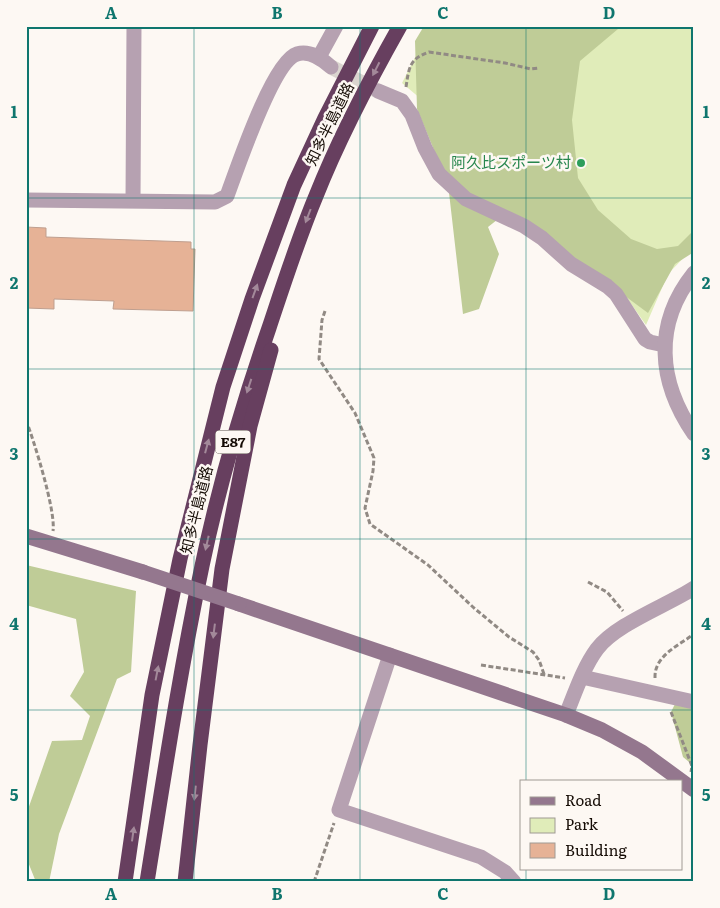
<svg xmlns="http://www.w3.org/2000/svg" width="720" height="908" font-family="Literata,'Noto Sans JP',serif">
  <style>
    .green { fill: #e0ecb9 }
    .forest { fill: #bfcc97 }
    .building { fill: #e6b296; stroke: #bf9f8f }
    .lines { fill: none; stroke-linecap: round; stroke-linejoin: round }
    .street-tunnel { stroke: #dad5cf; stroke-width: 15; stroke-dasharray: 15 8; stroke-linecap: butt }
    .path { stroke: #918a84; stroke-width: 3; stroke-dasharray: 5 2.5; stroke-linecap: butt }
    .street { stroke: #b6a1b1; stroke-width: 15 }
    .secondary { stroke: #94778e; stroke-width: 15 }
    .highway { stroke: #673f5f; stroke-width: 15 }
    .secondary-bridge { stroke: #94778e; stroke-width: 15 }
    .oneway { fill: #a3899a }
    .grid { fill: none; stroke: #0f766e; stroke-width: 1; stroke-opacity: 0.55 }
    .leisure-dot { fill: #2e9e5b; stroke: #fdf8f3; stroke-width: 2 }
    .labels { text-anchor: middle; stroke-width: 5; stroke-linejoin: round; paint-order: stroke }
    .shield { fill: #fdf8f3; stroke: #5b534c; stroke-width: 1 }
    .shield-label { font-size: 14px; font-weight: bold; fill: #150c05 }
    .street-label { font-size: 15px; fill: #150c05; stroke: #fdf8f3 }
    .leisure-label { font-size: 15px; fill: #27864d; stroke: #fdf8f3; text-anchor: end }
    .neatline { fill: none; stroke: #0f766e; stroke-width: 2 }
    .grid-label { font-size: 16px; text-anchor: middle; font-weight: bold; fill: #0f766e }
  </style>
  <rect width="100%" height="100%" fill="#fdf8f3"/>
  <polygon class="green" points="431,26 694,26 694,247 668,274 646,325 617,284 459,131 402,83"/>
  <g class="forest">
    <polygon points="424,26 694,26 618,29 580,61 572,120 578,178 598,210 631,239 657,249 678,246 694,230 694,252 675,264 648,313 548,239 502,216 488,227 499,254 479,309 463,314 448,184 417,109 415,41"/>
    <polygon points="26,565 136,591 131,672 117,679 59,834 49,882 36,882 26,857 26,815 52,741 82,740 90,716 70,696 84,672 76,619 26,605"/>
    <polygon points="675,704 687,704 694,711 694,766 683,757 671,712"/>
  </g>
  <polygon class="building" points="26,227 46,228 46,237 191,242 191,249 195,249 193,311 113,309 114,301 54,299 54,309 26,308"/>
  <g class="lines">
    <polyline class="street-tunnel" points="331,67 378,91"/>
    <g class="path">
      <path d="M406,87C409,68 409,59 429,52L505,63L531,69L539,68"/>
      <polyline points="325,311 322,320 319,359 355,413 374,458 373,471 365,508 370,524 428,565 474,608 509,637 533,652 539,660 544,674"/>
      <path d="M26,420C34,441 56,511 53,531"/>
      <polyline points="588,582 607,592 623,611"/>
      <polyline points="481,665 565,678"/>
      <path d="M655,678C654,656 678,646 694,634"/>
      <polyline points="671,712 692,766 691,772"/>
      <polyline points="314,882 334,823"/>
    </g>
    <g class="street">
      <polyline points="319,57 336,26"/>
      <polyline points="378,91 402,101 412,115 425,148 439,174 466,199 524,226 542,238 571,264 607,286 616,294 645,339 650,342 664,345"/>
      <path d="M26,200L215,202L227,196C237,169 273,61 297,54C310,50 322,59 331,67"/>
      <polyline points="133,200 134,26"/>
      <path d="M694,273C653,324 658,382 694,434"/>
      <polyline points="390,655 339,810 481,857 505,872 514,882"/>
      <polyline points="582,677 694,702"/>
      <path d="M566,715C575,693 583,668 597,649C616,624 666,606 694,588"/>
    </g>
    <g class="secondary">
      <polyline points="26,536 143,572"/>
      <polyline points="239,604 566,715 602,730 642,752 694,790"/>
    </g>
    <g class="highway">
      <polyline points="125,882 152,695 180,559 223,387 252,299 294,185 325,118 372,26"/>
      <path d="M147,882C164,776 180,671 202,566C219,485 242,406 269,328C284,283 298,239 316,196C339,138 369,81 400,26"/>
      <polyline points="185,882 200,745 222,569 250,426 271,350"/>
    </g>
    <polyline class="secondary-bridge" points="143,572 239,604"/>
  </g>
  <defs><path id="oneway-solid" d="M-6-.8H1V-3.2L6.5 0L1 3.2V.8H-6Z" transform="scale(1.25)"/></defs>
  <g class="oneway">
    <use href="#oneway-solid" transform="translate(376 69) rotate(117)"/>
    <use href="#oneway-solid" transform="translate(308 216) rotate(111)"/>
    <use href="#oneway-solid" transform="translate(255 291) rotate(-70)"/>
    <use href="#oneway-solid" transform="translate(249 386) rotate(108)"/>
    <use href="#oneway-solid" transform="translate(207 446) rotate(-75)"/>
    <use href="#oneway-solid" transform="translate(207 543) rotate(103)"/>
    <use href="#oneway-solid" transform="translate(214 631) rotate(97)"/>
    <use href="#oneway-solid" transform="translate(157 673) rotate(-79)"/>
    <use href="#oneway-solid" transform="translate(195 793) rotate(96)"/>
    <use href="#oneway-solid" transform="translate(133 834) rotate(-82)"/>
  </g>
  <path class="grid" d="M194,26V882M360,26V882M526,26V782M26,198H694M26,369H694M26,539H694M26,710H694M526,869V882"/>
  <circle class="leisure-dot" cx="581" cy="163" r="5"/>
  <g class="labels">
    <rect class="shield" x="215.5" y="430.5" width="35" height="23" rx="4"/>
    <g class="shield-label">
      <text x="233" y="447">E87</text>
    </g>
    <g class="street-label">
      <text transform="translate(330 124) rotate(-64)" y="5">知多半島道路</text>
      <text transform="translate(197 510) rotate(-76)" y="5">知多半島道路</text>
    </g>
    <g class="leisure-label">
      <text x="571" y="168">阿久比スポーツ村</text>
    </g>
  </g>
  <rect width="720" height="908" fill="none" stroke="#fdf8f3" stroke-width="55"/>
  <rect x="520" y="780" width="162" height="90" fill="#fdf8f3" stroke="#a09a94"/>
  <rect x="530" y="797" width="25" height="8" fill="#94778e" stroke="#a09a94"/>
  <text x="565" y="806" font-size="15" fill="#150c05">Road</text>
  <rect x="530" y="818" width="25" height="15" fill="#e0ecb9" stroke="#a09a94"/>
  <text x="565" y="830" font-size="15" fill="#150c05">Park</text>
  <rect x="530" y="843" width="25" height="15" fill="#e6b296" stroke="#a09a94"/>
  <text x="565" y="856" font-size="15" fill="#150c05">Building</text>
  <rect x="28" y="28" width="664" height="852" class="neatline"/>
  <g class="grid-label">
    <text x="111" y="19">A</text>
    <text x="277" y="19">B</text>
    <text x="443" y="19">C</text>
    <text x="609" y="19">D</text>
    <text x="14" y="118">1</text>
    <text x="706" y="118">1</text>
    <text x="14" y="289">2</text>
    <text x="706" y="289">2</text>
    <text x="14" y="460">3</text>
    <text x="706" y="460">3</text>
    <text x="14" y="630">4</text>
    <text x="706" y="630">4</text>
    <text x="14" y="801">5</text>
    <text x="706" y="801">5</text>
    <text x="111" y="900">A</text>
    <text x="277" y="900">B</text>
    <text x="443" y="900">C</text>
    <text x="609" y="900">D</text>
  </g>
</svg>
